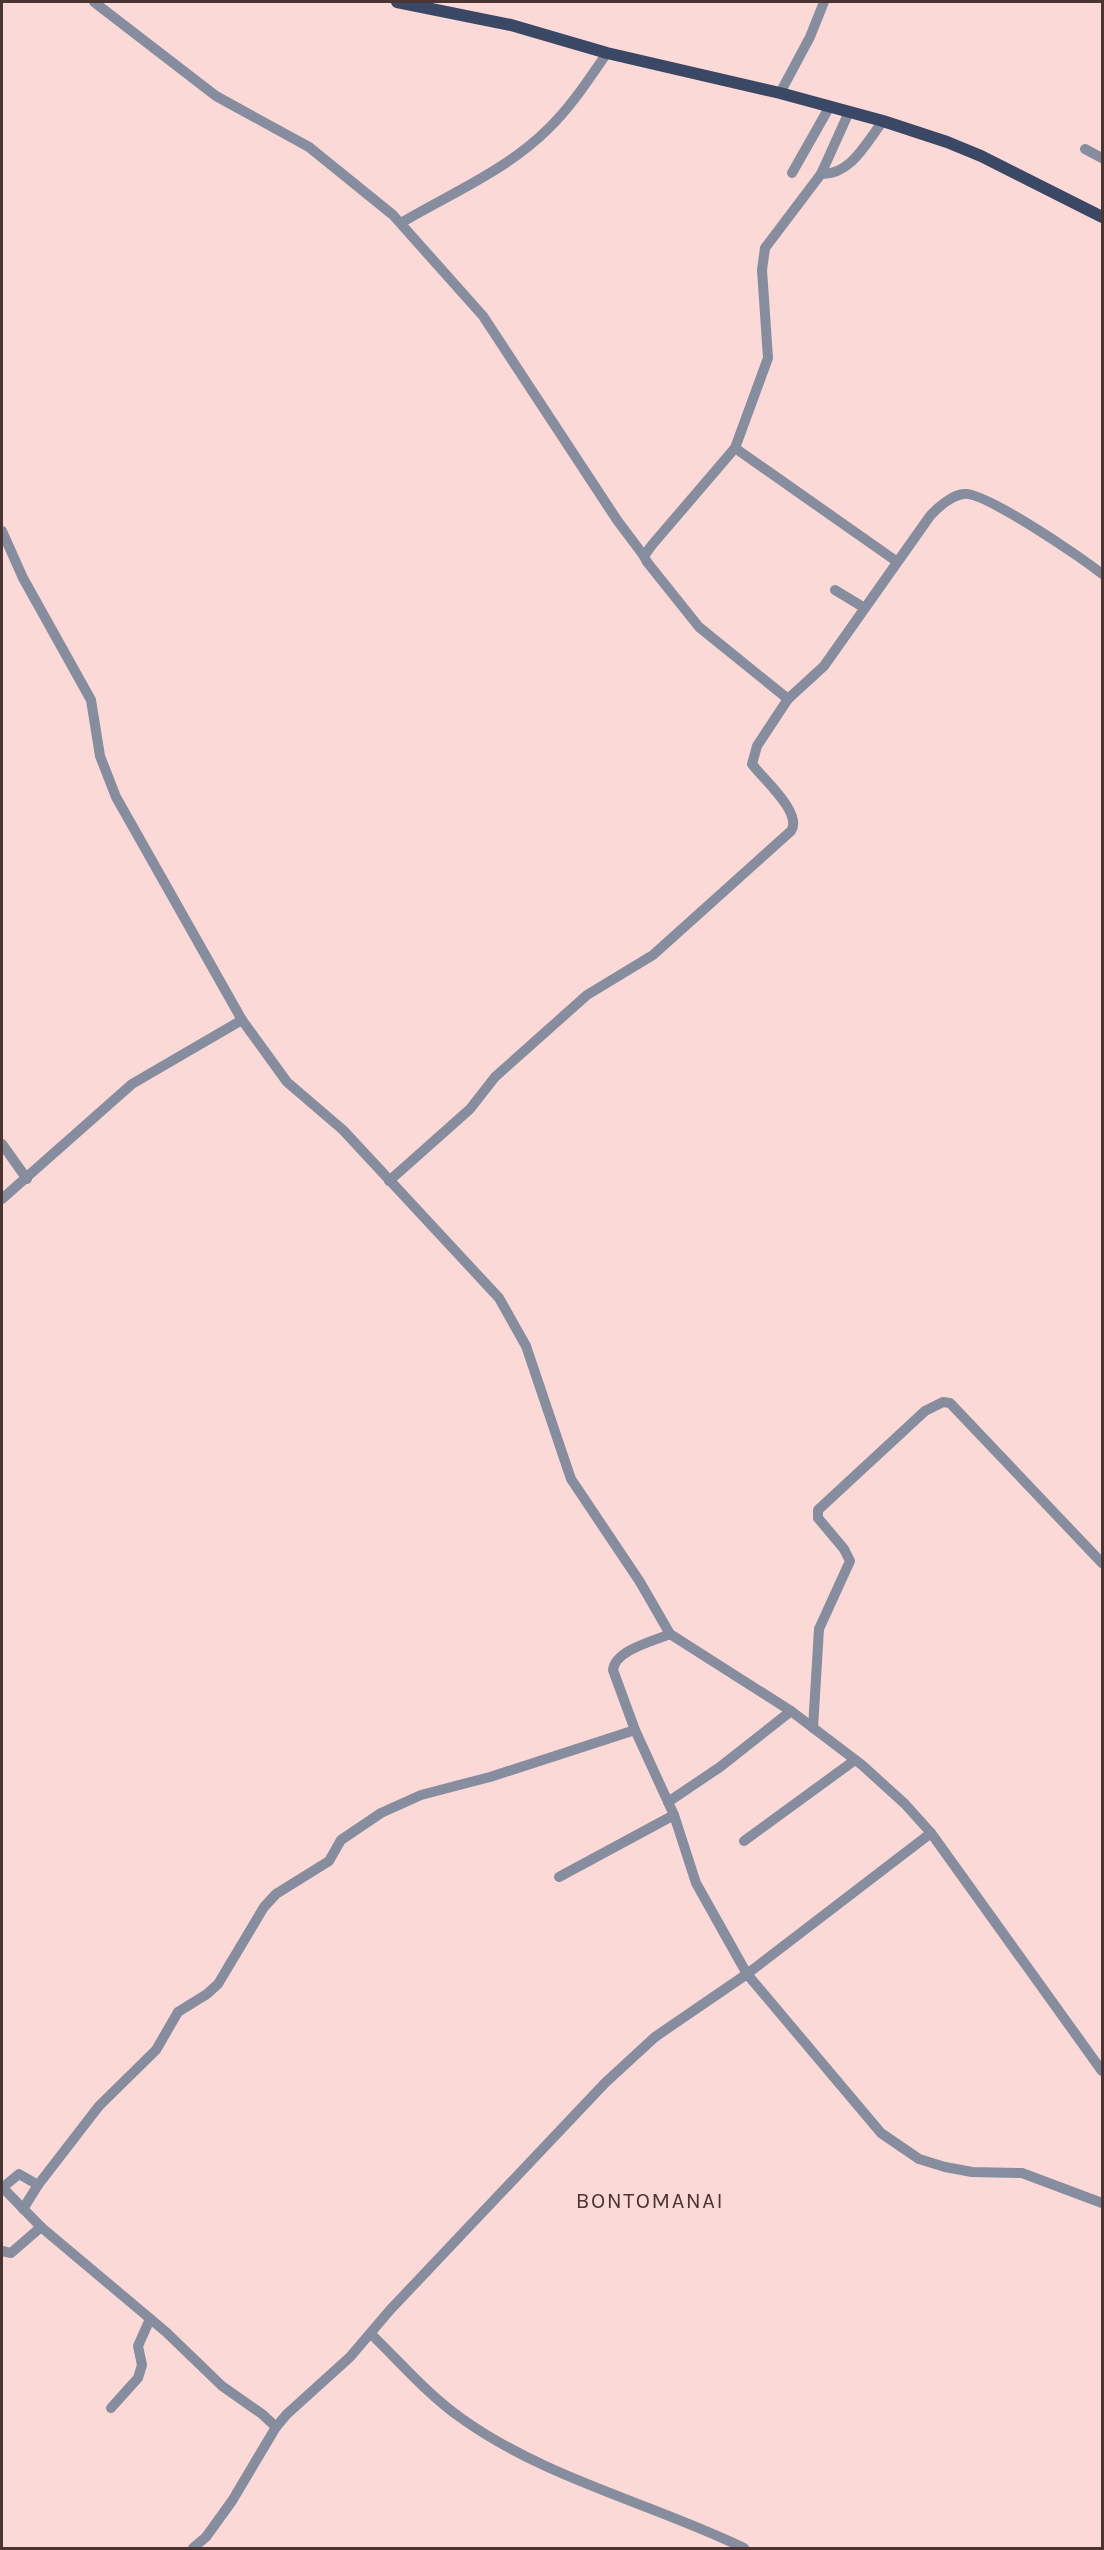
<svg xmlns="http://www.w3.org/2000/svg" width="1104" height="2550" font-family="Karla,sans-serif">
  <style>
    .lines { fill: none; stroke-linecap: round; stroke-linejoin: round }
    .minor { stroke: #858d9f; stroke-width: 10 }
    .major { stroke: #3a4866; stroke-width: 12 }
    .labels { text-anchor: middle; stroke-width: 4.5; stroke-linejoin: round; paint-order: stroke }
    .quarter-label { font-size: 22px; letter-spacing: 1.5px; fill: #4b3533; stroke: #fbd9d6 }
  </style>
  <rect width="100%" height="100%" fill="#fbd9d6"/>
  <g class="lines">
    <g class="minor">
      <polyline points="94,2 216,96 309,147 393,215 483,316 617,520 644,556"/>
      <polyline points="780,93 810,37 824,2"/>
      <path d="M849,112L821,174L765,248L762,270L768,358L735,448L652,545L644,556L647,562L699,627L788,699L824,666L930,516C938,507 952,495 964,494C984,491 1084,559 1102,574"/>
      <polyline points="1085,149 1102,158"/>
      <polyline points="792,173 830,106"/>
      <path d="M821,174C851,175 866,143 883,121"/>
      <path d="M401,223C450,194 507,170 548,129C571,107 589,79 607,53"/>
      <polyline points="735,448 896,561"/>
      <polyline points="2,531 23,578 91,700 100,756 116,797 242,1020 287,1082 343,1130 499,1298 526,1346 571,1479 640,1582 670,1634 791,1711 862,1765 905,1804 931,1833 1102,2071"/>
      <polyline points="835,590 863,607"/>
      <polyline points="2,1144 27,1179"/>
      <path d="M389,1181L470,1109L495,1077L587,995L653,955L791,831C803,813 763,779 752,764L757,746L788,699"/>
      <polyline points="2,1199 132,1084 242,1020"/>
      <path d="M670,1634C654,1641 615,1650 613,1670L635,1730L674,1815L696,1883L747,1974L881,2133L919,2159L945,2167L972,2172L1022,2173L1102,2203"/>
      <polyline points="813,1728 819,1629 850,1561 844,1549 818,1518 818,1510 925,1411 943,1402 950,1403 1102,1563"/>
      <polyline points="668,1802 720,1767 791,1711"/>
      <polyline points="744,1841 855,1760"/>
      <polyline points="559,1877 674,1815"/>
      <polyline points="2,2187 41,2227 166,2332 222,2386 262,2414 276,2427"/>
      <polyline points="2,2188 19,2174 38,2185"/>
      <polyline points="23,2209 38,2185 99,2106 156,2050 178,2012 207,1994 218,1984 264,1907 276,1894 329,1861 341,1840 381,1813 421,1795 490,1777 635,1730"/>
      <polyline points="2,2251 11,2253 41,2227"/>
      <path d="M371,2334C400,2362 428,2395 461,2418C546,2479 651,2503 744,2548"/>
      <polyline points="111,2408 138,2378 142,2365 138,2346 150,2319"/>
      <polyline points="193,2548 206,2537 232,2501 276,2427 287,2414 350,2357 390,2310 605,2083 655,2037 747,1974 931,1833"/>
    </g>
    <polyline class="major" points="397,2 511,25 607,53 780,93 883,121 947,142 981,156 1102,217"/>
  </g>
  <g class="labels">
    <g class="quarter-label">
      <text x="650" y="2208">BONTOMANAI</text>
    </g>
  </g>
  <rect width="1104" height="2550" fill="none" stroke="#4b3533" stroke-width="6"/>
</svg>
